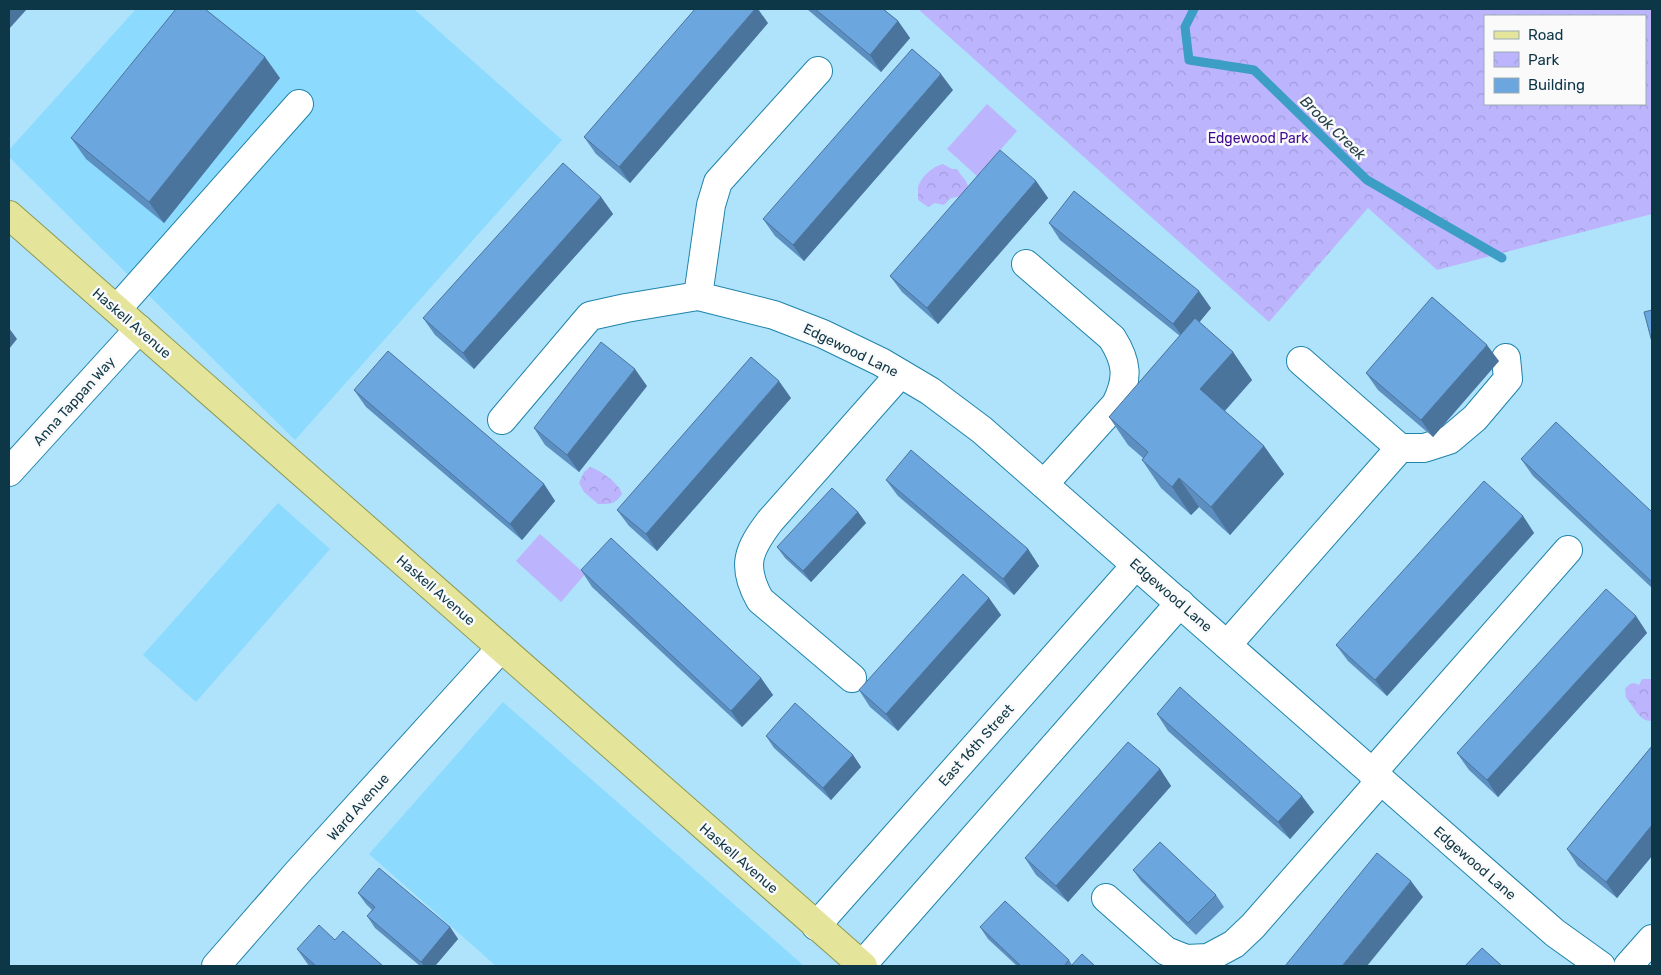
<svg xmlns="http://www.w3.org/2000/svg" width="1661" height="975" font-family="Rubik,sans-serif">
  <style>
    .built { fill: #8cdafe }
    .park { fill: url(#park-crowns); fill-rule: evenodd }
    .pitch { fill: #bdb4fe }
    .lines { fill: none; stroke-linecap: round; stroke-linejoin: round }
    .stream { stroke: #3c9ec5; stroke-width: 9 }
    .minor-casing { stroke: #1e84aa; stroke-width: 30 }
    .major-casing { stroke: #8d9b52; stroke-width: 30 }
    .minor { stroke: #fff; stroke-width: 28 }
    .major { stroke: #e4e49b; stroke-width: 28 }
    .wall { fill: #5c8fc0 }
    .shaded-wall { fill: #4b749c }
    .building { fill: #6ba6df; stroke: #4b749c }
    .labels { text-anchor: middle; stroke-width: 5; stroke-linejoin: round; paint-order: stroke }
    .park-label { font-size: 14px; fill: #3f0992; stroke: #fafafa }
    .street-label { font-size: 14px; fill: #0d3646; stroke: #fafafa }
    .water-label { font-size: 15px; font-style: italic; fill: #26404c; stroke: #fafafa }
  </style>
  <defs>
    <pattern id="park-crowns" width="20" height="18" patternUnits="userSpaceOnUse" patternTransform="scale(1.25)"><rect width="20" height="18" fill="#bdb4fe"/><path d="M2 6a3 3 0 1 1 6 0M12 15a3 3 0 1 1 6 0" fill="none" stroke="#a19bdb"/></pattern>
  </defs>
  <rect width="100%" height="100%" fill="#afe2fb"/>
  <g class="built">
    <polygon points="136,9 414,9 562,140 295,440 9,157 9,150"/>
    <polygon points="278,503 330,549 196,702 143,655"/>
    <polygon points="503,702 656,836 804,966 496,966 369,854"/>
  </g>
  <g class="park">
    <path d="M918,9H1652V214L1437,270L1368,208L1269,322ZM1485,16H1645V104H1485Z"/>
    <path d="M943,164L952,169H957C960,175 967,180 968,187L962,196L951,198L944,205L935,203L928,207L918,200C918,196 918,191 918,187C921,177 933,166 943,164Z"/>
    <path d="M590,467C600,470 620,484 622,494C615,505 610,504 598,504L584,492L579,483L584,472Z"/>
    <path d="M1642,679H1652V721C1638,721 1635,707 1626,698L1625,689C1630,683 1632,682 1639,685Z"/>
  </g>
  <g class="pitch">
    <polygon points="987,104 1017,131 977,176 947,149"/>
    <polygon points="540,534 585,574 561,602 516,561"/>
  </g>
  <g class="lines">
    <polyline class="stream" points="1194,9 1185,27 1189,60 1254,70 1367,180 1502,258"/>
    <g class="minor-casing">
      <g id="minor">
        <path d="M1026,264L1112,338C1127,362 1129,378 1116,404L1044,484"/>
        <polyline points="698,296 711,205 718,182 818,71"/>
        <polyline points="117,309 299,104"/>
        <polyline points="502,420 590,316 626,308 698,296 774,315 823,334 881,362 930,391 982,430 1555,933 1601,966"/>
        <polyline points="1400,448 1424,448 1449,440 1475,418 1508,379 1506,358"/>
        <polyline points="9,472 139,329"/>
        <polyline points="1227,645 1400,448 1301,361"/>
        <path d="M852,678L760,600C741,566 748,550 770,521L900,374"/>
        <polyline points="1372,773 1568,550"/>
        <polyline points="1106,898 1166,951 1186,959 1208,958 1234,944 1253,926 1381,780"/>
        <polyline points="816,926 1136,565"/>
        <polyline points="862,965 1180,603"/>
        <polyline points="216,966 298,872 501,648"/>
        <polyline points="1628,966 1652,939"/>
      </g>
    </g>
    <g class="major-casing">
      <polyline id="major" points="9,215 863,966"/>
    </g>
    <use href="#minor" class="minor"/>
    <use href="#major" class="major"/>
  </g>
  <g class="wall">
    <polygon points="807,9 883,9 898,21 910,38 881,72"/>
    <polygon points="768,23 630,183 596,154 584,137"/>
    <polygon points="280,78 164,223 86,159 71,138"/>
    <polygon points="953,90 804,261 775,236 763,219"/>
    <polygon points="1036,181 1048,198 938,324 902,292 890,276"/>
    <polygon points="601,197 613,214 474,369 435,335 423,318"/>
    <polygon points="1049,223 1211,308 1199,322 1233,352 1252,380 1225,411 1264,446 1284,474 1230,535 1199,507 1191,515 1161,488 1142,460 1143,458 1128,445 1109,417 1180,336 1060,240"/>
    <polygon points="1499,361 1433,437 1378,390 1366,373"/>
    <polygon points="647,386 579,472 545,445 534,428"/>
    <polygon points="354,390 544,484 555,501 522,540 366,407"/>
    <polygon points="791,398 657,551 629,526 617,510"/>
    <polygon points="1521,459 1652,512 1652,588 1533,476"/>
    <polygon points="886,480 1028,549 1039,566 1014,595 898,496"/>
    <polygon points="858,512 866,523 811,582 785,558 777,547"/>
    <polygon points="1523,516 1534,533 1387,696 1348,661 1336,645"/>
    <polygon points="581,570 761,678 773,695 742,727 592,587"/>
    <polygon points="989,598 1001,615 898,731 870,707 859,690"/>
    <polygon points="1636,616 1647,633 1498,797 1469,770 1457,753"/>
    <polygon points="1157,714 1314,812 1290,839 1168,731"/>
    <polygon points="766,736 853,755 861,767 831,800 774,748"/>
    <polygon points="1652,746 1652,856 1617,898 1578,866 1567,849"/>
    <polygon points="1160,769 1171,786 1068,902 1036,875 1025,858"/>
    <polygon points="1133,870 1216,895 1224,907 1196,935 1141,881"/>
    <polygon points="358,893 450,927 458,939 435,966 420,966 375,928 367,916 372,910 366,904"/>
    <polygon points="980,927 1069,960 1072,965 1095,966 1017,966 988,939"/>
    <polygon points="297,949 383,966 309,966"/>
  </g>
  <g class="shaded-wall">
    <polygon points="9,9 27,9 9,29"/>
    <polygon points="755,9 758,9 768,23 630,183 619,167"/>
    <polygon points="898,21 910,38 881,72 870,55"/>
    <polygon points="265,57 280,78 164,223 149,202"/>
    <polygon points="941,74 953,90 804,261 793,245"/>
    <polygon points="1036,181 1048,198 938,324 927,308"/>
    <polygon points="601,197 613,214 474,369 463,353"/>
    <polygon points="1199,291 1211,308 1185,340 1173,324"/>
    <polygon points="9,328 17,339 9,349"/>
    <polygon points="1487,345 1499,361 1433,437 1421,420"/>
    <polygon points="1233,352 1252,380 1219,417 1200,389"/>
    <polygon points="635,369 647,386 579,472 567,455"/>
    <polygon points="779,381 791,398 657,551 646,534"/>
    <polygon points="1264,446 1284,474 1230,535 1211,507"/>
    <polygon points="1179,478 1199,507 1191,515 1172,487"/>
    <polygon points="544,484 555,501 522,540 510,524"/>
    <polygon points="858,512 866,523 811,582 803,571"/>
    <polygon points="1523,516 1534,533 1387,696 1375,680"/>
    <polygon points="1028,549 1039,566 1014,595 1003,579"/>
    <polygon points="989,598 1001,615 898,731 886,714"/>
    <polygon points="1636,616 1647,633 1498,797 1487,780"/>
    <polygon points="761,678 773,695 742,727 731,711"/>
    <polygon points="853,755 861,767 831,800 823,788"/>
    <polygon points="1160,769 1171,786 1068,902 1056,886"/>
    <polygon points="1302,796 1314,812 1290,839 1278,822"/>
    <polygon points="1652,825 1652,856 1617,898 1606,882"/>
    <polygon points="1411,881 1423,897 1367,966 1342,966"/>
    <polygon points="450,927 458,939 435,966 424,966 421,962"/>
  </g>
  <g class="building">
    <polygon points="176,9 205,9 265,57 149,202 71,138"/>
    <polygon points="695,9 755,9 619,167 584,137"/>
    <polygon points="815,9 883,9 898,21 870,55"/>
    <polygon points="912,49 941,74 793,245 763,219"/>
    <polygon points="1000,150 1036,181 927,308 890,276"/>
    <polygon points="563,163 601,197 463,353 423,318"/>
    <polygon points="1074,191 1199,291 1173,324 1049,223"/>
    <polygon points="1432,297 1487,345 1421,420 1366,373"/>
    <polygon points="1652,310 1652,342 1644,312"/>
    <polygon points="1195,318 1233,352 1200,389 1264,446 1211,507 1179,478 1172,487 1142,460 1148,452 1109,417"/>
    <polygon points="601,342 635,369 567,455 534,428"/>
    <polygon points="388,351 544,484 510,524 354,390"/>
    <polygon points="751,357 779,381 646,534 617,510"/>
    <polygon points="1556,422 1652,512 1652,582 1521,459"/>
    <polygon points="911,450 1028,549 1003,579 886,480"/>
    <polygon points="1484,481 1523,516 1375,680 1336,645"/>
    <polygon points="832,488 858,512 803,571 777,547"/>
    <polygon points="611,538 761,678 731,711 581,570"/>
    <polygon points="963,574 989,598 886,714 859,690"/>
    <polygon points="1606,589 1636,616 1487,780 1457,753"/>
    <polygon points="1180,687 1302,796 1278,822 1157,714"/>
    <polygon points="795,703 853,755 823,788 766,736"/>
    <polygon points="1128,742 1160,769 1056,886 1025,858"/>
    <polygon points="1652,746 1652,825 1606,882 1567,849"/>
    <polygon points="1160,842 1216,895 1188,923 1133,870"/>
    <polygon points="1377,853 1411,881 1342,966 1285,966"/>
    <polygon points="379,868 450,927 421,962 367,916 375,907 358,893"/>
    <polygon points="1005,901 1069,960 1064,966 1021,966 980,927"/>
    <polygon points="319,925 335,940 343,931 383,966 316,966 297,949"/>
    <polygon points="1482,948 1502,966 1465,966"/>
    <polygon points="1082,954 1095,966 1071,966"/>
  </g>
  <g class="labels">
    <g class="park-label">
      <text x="1258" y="143">Edgewood Park</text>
    </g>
    <g class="street-label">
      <text transform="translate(132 323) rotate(41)" y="5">Haskell Avenue</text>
      <text transform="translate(851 350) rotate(26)" y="5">Edgewood Lane</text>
      <text transform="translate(74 401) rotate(-48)" y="5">Anna Tappan Way</text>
      <text transform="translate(436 590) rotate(41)" y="5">Haskell Avenue</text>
      <text transform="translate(1171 595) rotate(41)" y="5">Edgewood Lane</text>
      <text transform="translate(976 745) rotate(-48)" y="5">East 16th Street</text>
      <text transform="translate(358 807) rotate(-48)" y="5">Ward Avenue</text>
      <text transform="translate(739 858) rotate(41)" y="5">Haskell Avenue</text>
      <text transform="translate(1475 863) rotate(41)" y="5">Edgewood Lane</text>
    </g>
    <g class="water-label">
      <text transform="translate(1333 128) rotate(44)" y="5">Brook Creek</text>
    </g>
  </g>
  <rect width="1661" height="975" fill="none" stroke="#0d3646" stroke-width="20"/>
  <rect x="1484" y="15" width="162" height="90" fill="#fafafa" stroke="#9bacb2"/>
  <rect x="1494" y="31" width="25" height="8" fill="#e4e49b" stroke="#9bacb2"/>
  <text x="1528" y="40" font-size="15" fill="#0d3646">Road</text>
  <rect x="1494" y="52" width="25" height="15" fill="url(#park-crowns)" stroke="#9bacb2"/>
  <text x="1528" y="65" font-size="15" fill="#0d3646">Park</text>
  <rect x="1494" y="78" width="25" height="15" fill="#6ba6df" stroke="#9bacb2"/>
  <text x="1528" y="90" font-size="15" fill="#0d3646">Building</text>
</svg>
